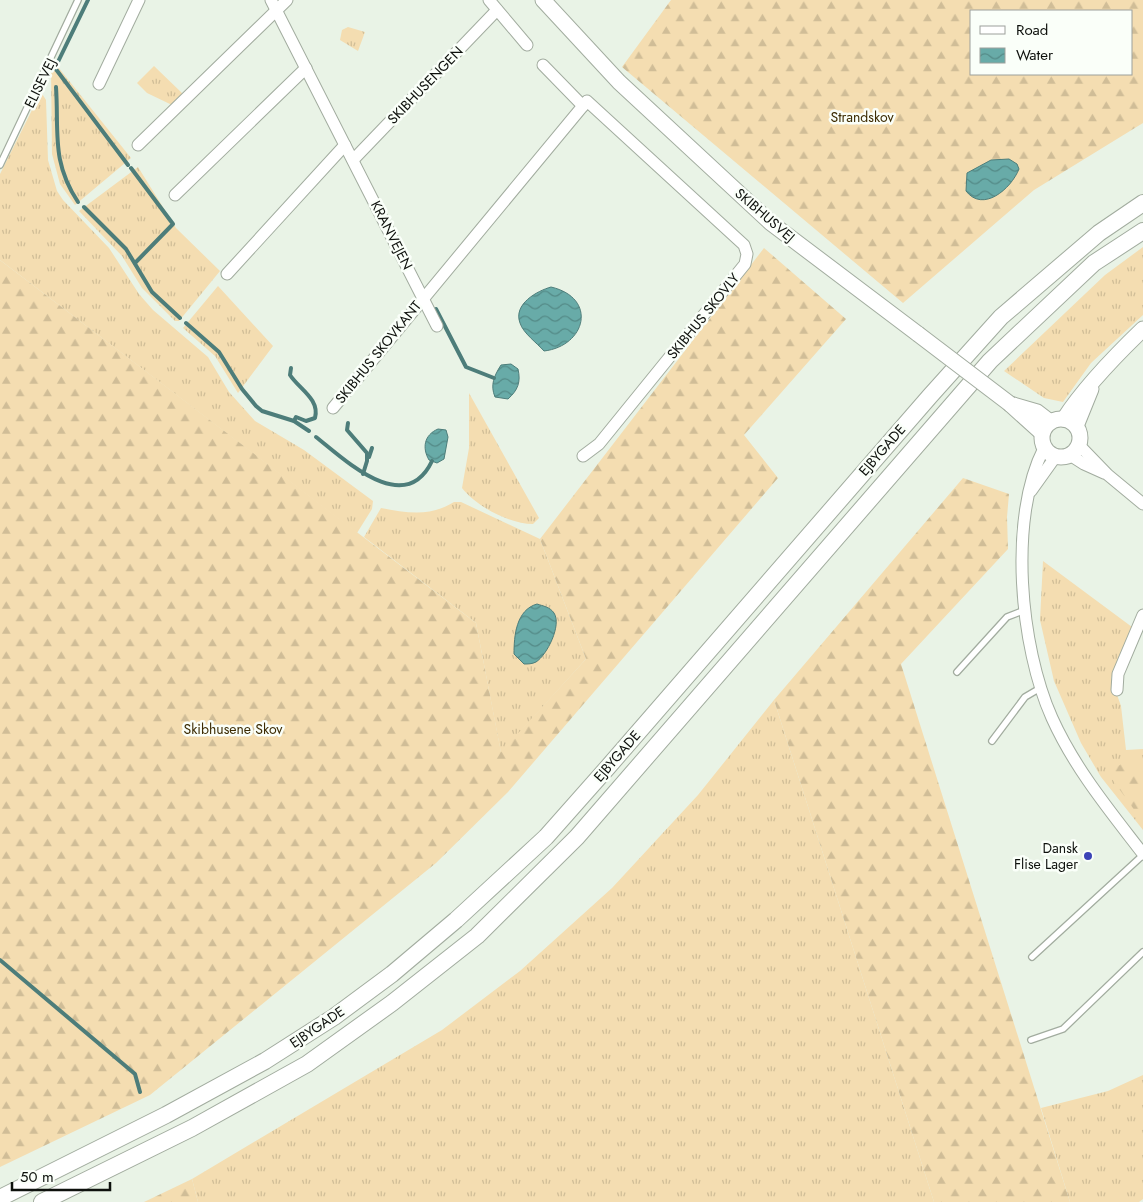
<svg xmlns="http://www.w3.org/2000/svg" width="1143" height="1202" font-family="Jost,sans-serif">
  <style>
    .grass { fill: url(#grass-tufts) }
    .forest { fill: url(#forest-firs); fill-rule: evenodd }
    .water { fill: url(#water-waves); stroke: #4d7d7a }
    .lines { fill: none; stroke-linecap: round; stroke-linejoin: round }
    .stream { stroke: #4d7d7a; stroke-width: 4 }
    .service-casing { stroke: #a2ac9f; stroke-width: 8 }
    .minor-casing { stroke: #a2ac9f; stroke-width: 13 }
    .tertiary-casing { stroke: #a2ac9f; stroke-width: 17 }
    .secondary-casing { stroke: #a2ac9f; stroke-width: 18 }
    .service { stroke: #fff; stroke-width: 5.5 }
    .minor { stroke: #fff; stroke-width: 11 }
    .tertiary { stroke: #fff; stroke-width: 15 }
    .secondary { stroke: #fff; stroke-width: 16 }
    .tertiary-bridge-casing { stroke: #a2ac9f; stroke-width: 17; stroke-linecap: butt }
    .tertiary-bridge { stroke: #fff; stroke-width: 15 }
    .poi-dot { fill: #3b43b6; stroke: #fafff9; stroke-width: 2 }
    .labels { text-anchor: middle; stroke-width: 5; stroke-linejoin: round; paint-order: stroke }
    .street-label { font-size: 14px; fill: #0e110d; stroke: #fafff9 }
    .park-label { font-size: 14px; fill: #3c2b02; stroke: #fafff9 }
    .poi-label { font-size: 14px; fill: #0e110d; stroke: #fafff9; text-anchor: end }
  </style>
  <defs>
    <pattern id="grass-tufts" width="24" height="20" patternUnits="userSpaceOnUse" patternTransform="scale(1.25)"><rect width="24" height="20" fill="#f4ddb1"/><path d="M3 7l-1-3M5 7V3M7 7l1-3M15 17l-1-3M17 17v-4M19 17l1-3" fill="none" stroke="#d0bd97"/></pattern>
    <pattern id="forest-firs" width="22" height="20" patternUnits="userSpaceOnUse" patternTransform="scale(1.25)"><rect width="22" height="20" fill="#f4ddb1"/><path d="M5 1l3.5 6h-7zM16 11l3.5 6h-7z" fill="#d0bd97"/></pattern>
    <pattern id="water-waves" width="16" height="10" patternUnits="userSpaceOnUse" patternTransform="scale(1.25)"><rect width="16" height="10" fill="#68aba8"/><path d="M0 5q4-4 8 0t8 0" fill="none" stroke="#548a87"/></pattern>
  </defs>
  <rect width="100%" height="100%" fill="#e9f3e6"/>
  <g class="grass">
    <polygon points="348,27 365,32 358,51 340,40 342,30"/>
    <polygon points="54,62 131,158 75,205 60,184 52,154 51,69"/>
    <polygon points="154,66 183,94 172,105 147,93 137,83"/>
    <polygon points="41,92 46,100 48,160 57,191 63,200 109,248 139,294 153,310 208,357 229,392 255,421 304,450 373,501 372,509 357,533 0,260 0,174"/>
    <polygon points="138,167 176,228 220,271 179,321 175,321 142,288 122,256 79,211"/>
    <polygon points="1143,247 1143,315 1091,363 1063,402 1044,398 1004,371 1105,275"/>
    <polygon points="218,286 273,346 238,393 215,356 183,328"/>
    <path d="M469,393L539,518L533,524C509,524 476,506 462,488L469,448Z"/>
    <path d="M454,502H461L540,539L586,659L501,753L476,623L364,537L381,508C408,513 430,517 454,502Z"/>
    <polygon points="1043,561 1132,627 1111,678 1121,706 1126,750 1143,749 1143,830 1101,777 1081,743 1054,681 1040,620"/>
    <polygon points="774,700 934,1202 198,1202 192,1179 442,1030 520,971 612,888 698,795"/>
    <polygon points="1143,1075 1143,1199 1139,1202 1070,1202 1041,1108 1108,1091"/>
  </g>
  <g class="forest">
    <path d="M671,0H1143V123L1034,190L903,303L622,67ZM972,11H1132V74H972Z"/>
    <polygon points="764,248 846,319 744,435 778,478 508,792 436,863 150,1095 0,1167 0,260 476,623 501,752 586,659 540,539"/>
    <polygon points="963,478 1009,494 1007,517 1008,549 901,664 1070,1202 934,1202 774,700"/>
    <polygon points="1143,761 1143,822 1107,772 1125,762"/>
    <polygon points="192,1179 198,1202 144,1202"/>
  </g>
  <g class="water">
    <path d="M1009,159L1017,164L1019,169C1011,189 983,213 966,191L967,173L991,160Z"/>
    <path d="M551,287C598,298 586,346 544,351C537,343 523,333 520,323C513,304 537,291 551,287Z"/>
    <path d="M511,364L518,369C521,382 518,390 508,399L495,397C490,385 494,376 501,365Z"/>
    <path d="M438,429L446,430L448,437L444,459L437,463L429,460C422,448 424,435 438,429Z"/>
    <path d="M537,604C543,606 550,607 554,613C562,625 547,655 536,662C532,664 528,664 524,664L514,654C514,636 516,610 537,604Z"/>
  </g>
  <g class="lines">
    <g class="stream">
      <polyline points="88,0 55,68 128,165"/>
      <path d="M56,87C59,132 51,161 78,202"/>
      <polyline points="131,168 173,224 135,263"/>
      <polyline points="84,207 126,249 152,292 180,318"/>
      <polyline points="436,309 466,367 494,378"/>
      <polyline points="186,323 219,352 242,389 256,406 262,411 294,421 309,431"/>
      <path d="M291,368L290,375C299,389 320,399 315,418L306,421L296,417L294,421"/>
      <polyline points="348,423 347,430 367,453 367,461 363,474"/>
      <path d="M316,437C345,460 405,518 432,461"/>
      <polyline points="369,457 372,448"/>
      <polyline points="0,960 135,1074 140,1092"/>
    </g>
    <g class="service-casing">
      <g id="service">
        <polyline points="0,165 78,0"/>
        <polyline points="957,672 1007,617 1025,610"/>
        <polyline points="992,741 1025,697 1042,687"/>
        <polyline points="1032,957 1143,855"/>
        <polyline points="1031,1040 1063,1029 1143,952"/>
      </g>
    </g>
    <g class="minor-casing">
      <g id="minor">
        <polyline points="271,0 437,326"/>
        <polyline points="489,0 527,45"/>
        <polyline points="543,65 583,106"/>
        <polyline points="99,84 139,0"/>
        <polyline points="138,145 287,0"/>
        <polyline points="353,160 497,10"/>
        <polyline points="175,195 306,68"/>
        <polyline points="227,274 345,145"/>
        <polyline points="333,408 587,101 744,245 747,254 745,264 599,444 583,456"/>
        <polyline points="1079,445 1108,475 1143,504"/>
        <path d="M1044,448C1008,518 1020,647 1052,718C1075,769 1110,811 1143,854"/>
        <polyline points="1070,455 1084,464 1104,473"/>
        <polyline points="1031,491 1056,456"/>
        <polyline points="1117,690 1118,674 1143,615"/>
      </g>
    </g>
    <g class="tertiary-casing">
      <g id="tertiary">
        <polyline points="543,0 619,82 771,223 918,334"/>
        <polyline points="1010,404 1037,412 1050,422"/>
        <polyline points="1011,405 1042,433"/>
        <circle cx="1061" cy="438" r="19"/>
        <path d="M1064,419C1084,388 1116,355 1143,329"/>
        <polyline points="1076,426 1091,389"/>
      </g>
    </g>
    <g class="secondary-casing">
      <g id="secondary">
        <polyline points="0,1198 166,1115 265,1061 334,1017 392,974 456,920 546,837 608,767 930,396 1001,317 1099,233 1143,203"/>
        <polyline points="42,1202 192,1128 307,1064 392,1003 477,936 577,837 990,361 1094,263 1143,231"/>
      </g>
    </g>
    <use href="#service" class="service"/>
    <use href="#minor" class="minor"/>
    <use href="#tertiary" class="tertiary"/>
    <use href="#secondary" class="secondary"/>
    <g class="tertiary-bridge-casing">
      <polyline id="tertiary-bridge" points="918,334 1010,404"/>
    </g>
    <use href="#tertiary-bridge" class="tertiary-bridge"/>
  </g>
  <circle class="poi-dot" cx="1088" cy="856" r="5"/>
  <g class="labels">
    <g class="street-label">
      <text transform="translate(40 83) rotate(-64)" y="5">ELISEVEJ</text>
      <text transform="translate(425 85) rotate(-46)" y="5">SKIBHUSENGEN</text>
      <text transform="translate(765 215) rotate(41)" y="5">SKIBHUSVEJ</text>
      <text transform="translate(392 235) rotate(63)" y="5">KRANVEJEN</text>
      <text transform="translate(703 316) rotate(-51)" y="5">SKIBHUS SKOVLY</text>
      <text transform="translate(378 352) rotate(-51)" y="5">SKIBHUS SKOVKANT</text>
      <text transform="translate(882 450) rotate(-49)" y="5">EJBYGADE</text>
      <text transform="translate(617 756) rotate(-49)" y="5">EJBYGADE</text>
      <text transform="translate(317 1027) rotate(-34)" y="5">EJBYGADE</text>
    </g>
    <g class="park-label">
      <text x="862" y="122">Strandskov</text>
      <text x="233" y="734">Skibhusene Skov</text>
    </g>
    <g class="poi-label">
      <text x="1078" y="853">Dansk<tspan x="1078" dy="16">Flise Lager</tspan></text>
    </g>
  </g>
  <rect x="970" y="10" width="162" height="65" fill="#fafff9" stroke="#9ca09b"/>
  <rect x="980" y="26" width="25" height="8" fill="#ffffff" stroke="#9ca09b"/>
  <text x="1016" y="35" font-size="15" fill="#0e110d">Road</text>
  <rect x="980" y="48" width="25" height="15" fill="url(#water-waves)" stroke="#9ca09b"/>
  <text x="1016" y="60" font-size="15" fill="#0e110d">Water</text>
  <path d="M12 1182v8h98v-8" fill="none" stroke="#0e110d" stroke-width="2.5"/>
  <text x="20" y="1182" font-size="15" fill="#0e110d" stroke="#fafff9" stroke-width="4" paint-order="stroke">50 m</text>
</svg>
